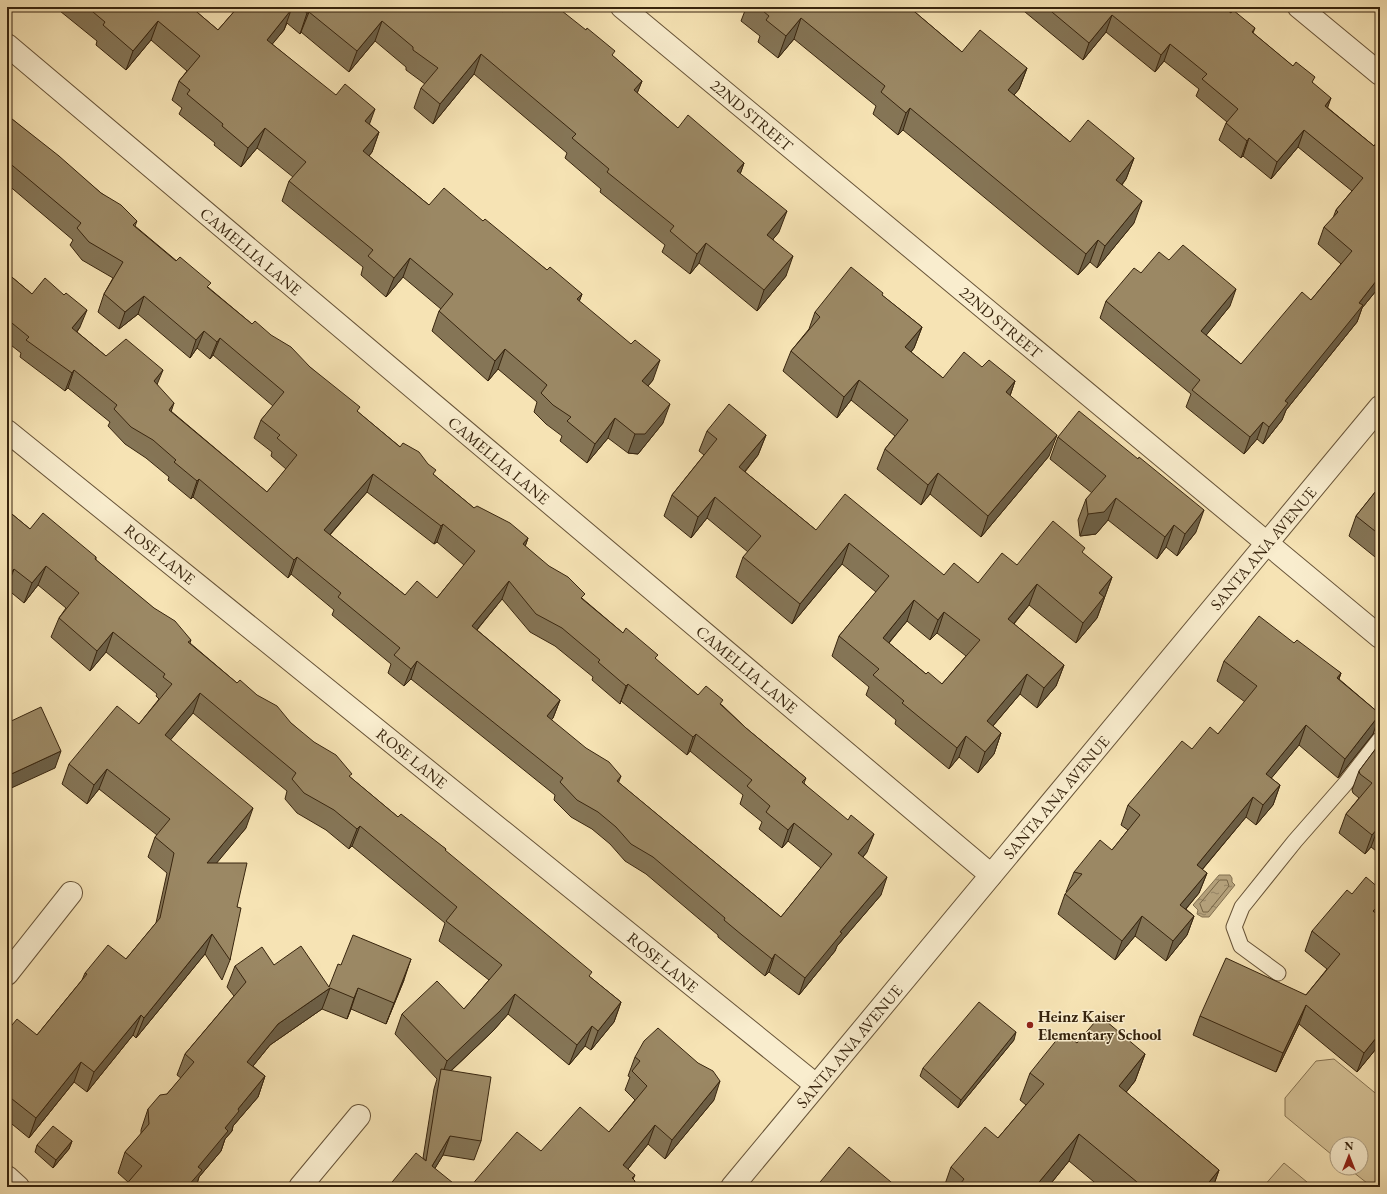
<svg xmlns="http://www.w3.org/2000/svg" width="1387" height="1194" font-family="'EB Garamond',serif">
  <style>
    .park { fill: #d6c398; stroke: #877453 }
    .water { fill: url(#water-ripples); stroke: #837050 }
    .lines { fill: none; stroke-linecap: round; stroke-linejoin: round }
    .shore { stroke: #766445; stroke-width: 1 }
    .service-casing { stroke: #685438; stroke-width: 17 }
    .minor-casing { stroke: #685438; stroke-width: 24 }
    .tertiary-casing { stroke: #685438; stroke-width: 24 }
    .service { stroke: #f9edce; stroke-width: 15 }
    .minor { stroke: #f9edce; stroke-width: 22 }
    .tertiary { stroke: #f9edce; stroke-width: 22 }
    .wall { fill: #857556; stroke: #38250e; fill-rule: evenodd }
    .shaded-wall { fill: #6c5f46; stroke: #38250e }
    .building { fill: #9b8864; stroke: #38250e; fill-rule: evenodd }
    .poi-dot { fill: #8f2418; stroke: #f9edce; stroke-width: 1.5 }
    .labels { text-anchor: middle; stroke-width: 3; stroke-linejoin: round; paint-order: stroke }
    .street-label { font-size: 16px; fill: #38250e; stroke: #f9edce }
    .poi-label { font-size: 16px; font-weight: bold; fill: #38250e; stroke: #f9edce; text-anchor: start }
  </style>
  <defs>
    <pattern id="water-ripples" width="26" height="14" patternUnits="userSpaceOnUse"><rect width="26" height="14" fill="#b5a27c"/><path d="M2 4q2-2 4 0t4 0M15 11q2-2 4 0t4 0" fill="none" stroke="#948464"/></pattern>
  </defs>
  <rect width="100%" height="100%" fill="#f6e3b4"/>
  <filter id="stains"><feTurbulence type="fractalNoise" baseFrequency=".005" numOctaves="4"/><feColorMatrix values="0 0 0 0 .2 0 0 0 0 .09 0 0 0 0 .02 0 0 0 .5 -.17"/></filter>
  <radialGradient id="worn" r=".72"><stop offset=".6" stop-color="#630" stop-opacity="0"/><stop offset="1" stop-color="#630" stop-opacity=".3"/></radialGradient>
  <g class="park">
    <polygon points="1334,1059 1380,1097 1380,1187 1372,1187 1348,1168 1361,1168 1361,1144 1337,1144 1337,1159 1285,1116 1285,1098 1316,1061"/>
    <polygon points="1284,1163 1313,1187 1263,1187"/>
  </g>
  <polygon class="water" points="1219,875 1230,875 1232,878 1232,882 1235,885 1209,917 1202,917 1197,914 1198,910 1193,905"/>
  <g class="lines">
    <polygon class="shore" points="1220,880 1227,880 1229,886 1208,912 1203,912 1200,904"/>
    <g class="service-casing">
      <polyline id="service" points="1278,973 1241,946 1234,927 1242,907 1295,841 1345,784 1380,739"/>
    </g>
    <g class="minor-casing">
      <g id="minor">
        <polyline points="1299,7 1380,74"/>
        <polyline points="7,45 991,875"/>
        <polyline points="7,431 816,1085"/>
        <polyline points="7,974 71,893"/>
        <polyline points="7,1177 18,1187"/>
        <polyline points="300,1187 359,1116"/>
      </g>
    </g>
    <g class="tertiary-casing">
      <g id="tertiary">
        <polyline points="622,7 1380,637"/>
        <polyline points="732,1187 1380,407"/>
      </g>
    </g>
    <use href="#service" class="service"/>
    <use href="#minor" class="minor"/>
    <use href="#tertiary" class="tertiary"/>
  </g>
  <g class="wall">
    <polygon points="55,7 191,7 218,30 238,7 497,7 503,12 614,57 642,81 637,93 678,128 744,163 740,174 779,232 773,239 786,276 757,311 699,263 690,274 662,252 665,245 600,192 601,189 565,158 567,153 474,74 433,124 414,108 421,88 425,84 406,70 406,67 375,41 349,72 301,32 300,34 287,23 284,30 272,44 379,132 372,152 369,156 429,205 483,221 547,270 582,294 579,301 653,380 648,386 663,423 638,454 628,453 608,438 587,463 560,441 562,436 546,424 534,412 537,402 498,369 488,381 432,331 439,311 441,309 403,277 386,297 361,275 363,267 282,201 289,181 293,177 257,148 241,167 214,145 215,143 179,114 182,108 172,100 179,81 187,71 151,40 126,70 96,45 97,41"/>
    <polygon points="745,7 909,7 962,52 1027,68 1019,89 1014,95 1070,142 1134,158 1126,179 1122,185 1134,223 1097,268 1090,262 1078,275 903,130 898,135 873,114 876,106 794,39 778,58 758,42 760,36 741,21 746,8"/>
    <polygon points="1019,7 1223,7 1231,13 1255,28 1253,33 1313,83 1328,108 1374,146 1380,138 1380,286 1362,308 1357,322 1286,410 1282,420 1263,444 1257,439 1244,454 1186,407 1191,394 1100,318 1106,301 1141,273 1169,260 1230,306 1206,335 1241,364 1311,300 1341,264 1318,244 1324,227 1333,218 1336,210 1352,191 1298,147 1271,179 1243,156 1241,158 1219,140 1226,123 1227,122 1196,96 1199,89 1164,61 1155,72 1106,32 1083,60"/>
    <path d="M7,115L101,193L137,221L135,226L252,324L310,367L358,412L474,508L528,538L525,546L583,599L623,633L656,660L698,695L722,705L746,728L806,778L804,783L867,852L863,857L881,895L837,946L835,951L799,995L769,972L765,976L736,952L718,937V935L646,874L625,861L610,844L592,829L571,817L554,800L555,795L411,679L404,686L388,673L391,664L332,615L334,610L291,574L288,578L193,497L191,499L168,480L169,477L146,458L125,444L108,426L110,422L68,388L65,391L20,357L21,353L7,342V273L32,294L80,327L77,332L106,356L157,384L171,411L267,492L286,469L271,456L272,452L254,438L261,420L273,406L213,355L210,359L197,348L190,358L138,314L119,329L98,312L104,294L113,278L82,260L70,245L73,240L7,184ZM367,492L434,544L437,542L464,565L437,598L405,595L330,535ZM502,599L530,632L555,646L593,677L592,680L620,704L621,701L687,755L690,751L743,795L740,804L762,822L759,829L782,848L788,841L821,868L781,917L618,782L551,720L553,718L560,700L477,630Z"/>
    <polygon points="883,296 922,327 914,348 911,352 943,378 982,367 1015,381 1010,396 1049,456 981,537 930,494 921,505 877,469 885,449 895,436 851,400 837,418 783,371 791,351 809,329 815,312"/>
    <path d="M707,431L766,435L758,455L745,472L816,530L944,575L978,583L1017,565L1083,554L1112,577L1097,618L1076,643L1029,605L1014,624L1064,665L1056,686L1037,708L1020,694L993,726L1001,733L994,754L978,773L959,757L949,769L895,724L896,720L866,695L869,687L832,656L839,636L876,592L842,564L792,624L736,577L743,557L748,552L707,518L691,538L664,516L672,495L704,455L699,451ZM907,621L930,640L937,633L966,656L942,684L926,674L889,643Z"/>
    <polygon points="1058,437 1196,532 1177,556 1166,547 1157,559 1108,520 1096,534 1080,536 1078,520 1086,499 1092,493 1050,459"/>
    <polygon points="1380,486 1380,561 1349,536 1356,516"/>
    <polygon points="7,510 30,529 96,557 96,560 191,640 190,643 237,683 291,723 350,777 398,817 446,849 445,851 590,977 621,1002 614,1022 591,1050 585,1046 569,1065 508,1014 493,1031 451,1071 481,1141 474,1160 443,1155 435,1168 423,1158 434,1089 437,1079 395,1034 402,1014 464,1009 489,980 439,941 445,923 352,846 349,849 326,830 297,813 285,799 287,791 193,713 170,740 246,828 216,863 237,907 230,960 222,980 205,954 136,1038 133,1035 87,1092 74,1082 29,1138 7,1120 7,1031 37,1035 82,980 85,973 126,959 156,923 167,873 148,857 155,837 157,835 99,789 87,804 62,784 69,764 139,724 159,699 156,696 157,694 106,652 90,671 51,637 59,618 66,608 38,585 24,603 7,589"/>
    <polygon points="1294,643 1341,673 1339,679 1380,714 1373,734 1338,778 1299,745 1271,778 1280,785 1273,805 1256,825 1246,817 1202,870 1207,873 1199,893 1186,909 1194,916 1187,935 1166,961 1135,936 1115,960 1058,914 1065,894 1067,892 1066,892 1074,872 1112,850 1128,830 1121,825 1128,805 1192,749 1218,734 1245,702 1217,681 1224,661"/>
    <polygon points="1380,743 1380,854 1371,847 1365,854 1339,833 1346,814 1359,798 1353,793 1352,790 1359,771"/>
    <polygon points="1379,916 1380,917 1380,1044 1357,1072 1299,1024 1276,1072 1193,1035 1200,1016 1306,995 1327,969 1305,951 1312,931"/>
    <polygon points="274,965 329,987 341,965 404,980 386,1024 351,1009 347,1019 322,1009 270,1045 253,1066 265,1076 258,1097 233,1126 232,1131 225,1139 221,1151 199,1177 196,1187 124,1187 128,1182 118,1173 125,1152 141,1134 141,1130 148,1109 167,1094 181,1078 177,1075 185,1054 234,996 227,987 235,966"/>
    <polygon points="1014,1040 958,1108 920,1076 923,1068"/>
    <polygon points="1077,1043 1145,1054 1135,1081 1126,1092 1219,1170 1213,1187 1100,1187 1069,1161 1048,1187 944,1187 951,1167 998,1138 1026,1105 1020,1100 1030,1073"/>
    <polygon points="635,1057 714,1100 665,1159 648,1144 628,1169 633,1179 541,1151 609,1132 635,1100 625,1090 630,1077 628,1076"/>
    <polygon points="72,1141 69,1149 53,1168 35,1152 37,1145"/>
  </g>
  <g class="shaded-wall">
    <polygon points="291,10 284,30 260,59 267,40"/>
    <polygon points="309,12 301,32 300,34 307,13"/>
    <polygon points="1112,15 1106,32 1083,60 1089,43"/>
    <polygon points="801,18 794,39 778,58 786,36"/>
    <polygon points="158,21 151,40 126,70 133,51"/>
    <polygon points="382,21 375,41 349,72 357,51"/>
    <polygon points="1170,44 1164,61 1155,72 1161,55"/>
    <polygon points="481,54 474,74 433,124 440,104"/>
    <polygon points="1027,68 1019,89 1000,112 1008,90"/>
    <polygon points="642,81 634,101 634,90"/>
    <polygon points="1331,98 1325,115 1325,106"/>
    <polygon points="910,108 903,130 898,135 906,113"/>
    <polygon points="375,109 368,128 365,121"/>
    <polygon points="265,128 257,148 241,167 248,148"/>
    <polygon points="1304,130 1298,147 1271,179 1277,162"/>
    <polygon points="379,132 372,152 356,171 363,151"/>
    <polygon points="1249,138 1243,156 1241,158 1247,141"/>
    <polygon points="1134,158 1126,179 1108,201 1116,180"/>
    <polygon points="744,163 737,183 737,171"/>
    <polygon points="1142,201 1134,223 1097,268 1105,246"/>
    <polygon points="787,211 779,232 760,255 767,235"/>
    <polygon points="1098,240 1090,262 1078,275 1086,254"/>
    <polygon points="706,243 699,263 690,274 697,254"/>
    <polygon points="793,256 786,276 757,311 764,290"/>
    <polygon points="410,258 403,277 386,297 394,278"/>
    <polygon points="1380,276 1380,286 1362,308 1357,322 1286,410 1282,420 1263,444 1269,427 1285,401 1359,303"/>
    <polygon points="1236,289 1230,306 1195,349 1201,331"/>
    <polygon points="582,294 575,313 577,299"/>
    <polygon points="144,296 138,314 119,329 125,312"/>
    <polygon points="87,310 80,327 66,345 72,328"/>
    <polygon points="922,327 914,348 898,368 905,347"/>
    <polygon points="204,331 197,348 190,358 196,340"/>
    <polygon points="220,338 213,355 210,359 217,342"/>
    <polygon points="505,349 498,369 488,381 495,361"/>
    <polygon points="660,360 653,380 635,401 642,381"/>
    <polygon points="74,370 68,388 65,391 72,373"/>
    <polygon points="163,370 156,387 154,381"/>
    <polygon points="859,380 851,400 837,418 844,397"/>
    <polygon points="1015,381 1008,401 1006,392"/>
    <polygon points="174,403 168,421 169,410"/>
    <polygon points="670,404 663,423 638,454 628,453 635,434"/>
    <polygon points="615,418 608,438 587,463 595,444"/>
    <polygon points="1263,422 1257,439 1244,454 1250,437"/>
    <polygon points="766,435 758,455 732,487 739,467"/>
    <polygon points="1057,435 1049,456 981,537 988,516"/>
    <polygon points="938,473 930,494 921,505 928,485"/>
    <polygon points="373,474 367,492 318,548 324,530"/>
    <polygon points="199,479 193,497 191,499 197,481"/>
    <polygon points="715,497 707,518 691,538 698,517"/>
    <polygon points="1116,498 1108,520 1096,534 1080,536 1088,514"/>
    <polygon points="1204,510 1196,532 1177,556 1185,534"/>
    <polygon points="443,524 437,542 434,544 441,526"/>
    <polygon points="1174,525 1166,547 1157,559 1165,537"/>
    <polygon points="528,538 522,556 523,544"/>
    <polygon points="849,543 842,564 792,624 800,604"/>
    <polygon points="297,557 291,574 288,578 294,560"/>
    <polygon points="46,566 38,585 24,603 32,583"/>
    <polygon points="14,569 7,588 7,578"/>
    <polygon points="1112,577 1097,618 1076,643 1083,623 1099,593"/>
    <polygon points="509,581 502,599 465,644 472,626"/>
    <polygon points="1037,584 1029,605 1001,639 1008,619"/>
    <polygon points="914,600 907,621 875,659 883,638"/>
    <polygon points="944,612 937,633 930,640 938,620"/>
    <polygon points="113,632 106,652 90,671 97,651"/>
    <polygon points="417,661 411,679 404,686 411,669"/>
    <polygon points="1064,665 1056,686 1037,708 1044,688"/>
    <polygon points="1341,673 1334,692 1337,678"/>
    <polygon points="1027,674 1020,694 979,742 987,721"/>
    <polygon points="628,684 621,701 620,704 626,686"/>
    <polygon points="200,693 193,713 158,755 165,735"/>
    <polygon points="560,700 553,718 540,734 547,716"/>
    <polygon points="1380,714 1373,734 1338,778 1345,759"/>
    <polygon points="1306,725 1299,745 1259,793 1266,774"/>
    <polygon points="1001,733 994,754 978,773 985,752"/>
    <polygon points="696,734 690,751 687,755 693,737"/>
    <polygon points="966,736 959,757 949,769 957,748"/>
    <polygon points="61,751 55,768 7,790 7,776"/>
    <polygon points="107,769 99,789 87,804 94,785"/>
    <polygon points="621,776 614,794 617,781"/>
    <polygon points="1280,785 1273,805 1256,825 1263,805"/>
    <polygon points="1253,797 1246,817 1189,885 1197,865"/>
    <polygon points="253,808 246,828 200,883 207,863"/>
    <polygon points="794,823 788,841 782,848 788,830"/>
    <polygon points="360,826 352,846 349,849 357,829"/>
    <polygon points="1378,828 1371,847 1365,854 1372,835"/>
    <polygon points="874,834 867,852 851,870 858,853"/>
    <polygon points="1207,873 1199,893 1173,924 1180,905"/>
    <polygon points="887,877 881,895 837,946 835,951 799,995 805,978 840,932"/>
    <polygon points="1380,904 1380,914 1367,931 1373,911"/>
    <polygon points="1142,916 1135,936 1115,960 1122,941"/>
    <polygon points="1194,916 1187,935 1166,961 1173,941"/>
    <polygon points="212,934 205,954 136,1038 144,1018"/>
    <polygon points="775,954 769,972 765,976 772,959"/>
    <polygon points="411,959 404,980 386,1024 394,1003"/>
    <polygon points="330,988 322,1009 270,1045 240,1082 247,1062 278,1024"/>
    <polygon points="358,988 351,1009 347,1019 354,998"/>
    <polygon points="515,994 508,1014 493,1031 440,1081 447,1061"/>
    <polygon points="621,1002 614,1022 591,1050 598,1031"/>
    <polygon points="1306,1005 1299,1024 1276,1072 1283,1053"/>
    <polygon points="141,1015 133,1035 87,1092 94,1072"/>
    <polygon points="592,1026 585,1046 569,1065 577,1045"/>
    <polygon points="1016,1032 1014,1040 958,1108 961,1100"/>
    <polygon points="1380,1033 1380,1044 1357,1072 1364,1053"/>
    <polygon points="1145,1054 1135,1081 1109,1114 1119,1086"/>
    <polygon points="81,1062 74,1082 29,1138 36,1118"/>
    <polygon points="265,1076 258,1097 233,1126 232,1131 225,1139 221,1151 199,1177 196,1187 187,1187 198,1167 225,1128 238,1109"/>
    <polygon points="720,1081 714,1100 665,1159 672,1140"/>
    <polygon points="655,1125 648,1144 616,1184 623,1165"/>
    <polygon points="1079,1134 1069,1161 1048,1187 1035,1187"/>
    <polygon points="450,1136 443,1155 425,1185 432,1166"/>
    <polygon points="72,1141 69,1149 53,1168 56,1160"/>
    <polygon points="1219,1170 1213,1187 1205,1187"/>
    <polygon points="635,1175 630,1186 635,1181 633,1187 628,1187 632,1178"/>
  </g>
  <g class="building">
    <polygon points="87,7 191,7 218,30 238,7 287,7 291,10 267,40 336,95 345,84 375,109 365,121 379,132 363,151 429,205 444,188 483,221 485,219 547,270 550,267 582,294 577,299 631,344 635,340 660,360 642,381 670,404 645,434 635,434 615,418 595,444 567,421 571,417 553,405 541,393 547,385 505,349 495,361 439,311 453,294 410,258 394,278 368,256 373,250 289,181 306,162 265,128 248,148 222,126 223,124 187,94 190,90 179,81 200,56 158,21 133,51 103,25 105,22"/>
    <polygon points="299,7 497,7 503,12 507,7 557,7 586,30 587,28 615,51 612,55 642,81 634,90 678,128 688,115 744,163 737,171 787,211 767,235 793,256 764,290 706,243 697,254 670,231 674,226 607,172 609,169 572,138 576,134 481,54 440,104 421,88 438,68 413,50 413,47 382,21 357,51 309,12 307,13"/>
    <polygon points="758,7 909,7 962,52 980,30 1027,68 1008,90 1070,142 1088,120 1134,158 1116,180 1142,201 1105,246 1098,240 1086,254 910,108 906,113 881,92 885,86 801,18 786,36 766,20 769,16"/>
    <polygon points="1046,7 1223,7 1231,13 1233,10 1255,28 1252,32 1293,66 1296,62 1315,77 1312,82 1331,98 1325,106 1374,146 1380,138 1380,276 1359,303 1363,305 1285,401 1288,403 1269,427 1263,422 1250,437 1192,390 1200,380 1106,301 1134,268 1141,273 1159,252 1169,260 1183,245 1236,289 1201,331 1241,364 1302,292 1311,300 1352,251 1324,227 1338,212 1336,210 1363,178 1304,130 1277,162 1249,138 1247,141 1226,123 1238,109 1202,79 1207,74 1170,44 1161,55 1112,15 1089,43"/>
    <path d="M7,115L59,156L101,193L121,205L137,221L133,225L176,261L180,257L211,283L207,287L252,324L255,321L271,335L291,347L310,367L360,407L357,411L400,447L403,443L419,452L428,464L436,470L433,474L474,508L477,506L510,523L528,538L523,544L549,566L568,577L585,594L581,598L623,633L626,628L658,655L655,658L698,695L706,686L723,700L720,704L746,728L806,778L802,782L848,820L851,815L874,834L858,853L887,877L840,932L842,933L805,978L775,954L772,959L742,935L724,920L725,918L653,857L631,844L616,827L598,812L577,800L560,782L563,778L417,661L411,669L394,655L400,648L338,597L341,593L297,557L294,560L199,479L197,481L174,462L176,460L153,440L131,427L114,409L117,405L74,370L72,373L26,340L29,337L7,319V273L32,294L45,278L64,295L66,293L87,310L72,328L106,356L126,339L163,370L154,381L174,403L169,410L267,492L297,455L277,438L280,435L261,420L284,392L220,338L217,342L204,331L196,340L144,296L125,312L104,294L123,262L89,242L77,228L81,223L7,161ZM373,474L441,526L443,524L475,551L437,598L417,581L405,595L324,530ZM509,581L536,614L562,628L600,660L598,662L626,686L628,684L693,737L696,734L752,780L747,786L770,806L766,812L788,830L794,823L832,854L781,917L617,781L621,776L609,762L586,748L547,716L560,700L472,626Z"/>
    <polygon points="851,267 883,293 882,295 922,327 905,347 943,378 964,352 982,367 989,360 1015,381 1006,392 1057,435 988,516 938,473 928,485 885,449 908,420 859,380 844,397 791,351 820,317 815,312"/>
    <path d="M729,404L766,435L739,467L816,530L845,494L944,575L954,563L978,583L1002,553L1017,565L1053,521L1085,548L1082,552L1112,577L1099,593L1104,597L1083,623L1037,584L1008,619L1064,665L1044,688L1027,674L987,721L1001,733L985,752L966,736L957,748L902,703L904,701L873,675L879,669L839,636L889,576L849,543L800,604L743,557L761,536L715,497L698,517L672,495L717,439L707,431ZM914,600L938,620L944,612L980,640L942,684L928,672L926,674L883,638Z"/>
    <polygon points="1079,411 1138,459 1139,457 1204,510 1185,534 1174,525 1165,537 1116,498 1104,512 1088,514 1086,499 1106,476 1058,437"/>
    <polygon points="1380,486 1380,535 1356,516"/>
    <polygon points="7,510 30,529 43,513 96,557 95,559 154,608 175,621 191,640 188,642 237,683 240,680 257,695 277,706 291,723 314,742 336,755 352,774 349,776 398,817 401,814 446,849 445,850 592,972 589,976 621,1002 598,1031 592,1026 577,1045 515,994 500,1011 447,1061 402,1014 437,981 464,1009 502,965 446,921 457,907 360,826 357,829 334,810 304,793 292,779 296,773 200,693 165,735 253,808 207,863 247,863 237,907 241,908 230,960 212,934 144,1018 141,1015 94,1072 81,1062 36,1118 7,1095 7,1031 17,1019 37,1035 87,974 85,973 108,945 126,959 160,918 174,853 155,837 170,819 107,769 94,785 69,764 117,706 139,724 172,684 163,677 165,674 113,632 97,651 59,618 79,593 46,566 32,583 14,569 7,578"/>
    <polygon points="1259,616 1294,643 1297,640 1341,673 1337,678 1380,714 1345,759 1306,725 1266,774 1280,785 1263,805 1253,797 1197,865 1207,873 1180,905 1194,916 1173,941 1142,916 1122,941 1065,894 1082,874 1074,872 1100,840 1112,850 1140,815 1128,805 1182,741 1192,749 1210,727 1218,734 1257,686 1224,661"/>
    <polygon points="41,707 61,751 7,776 7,723"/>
    <polygon points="1380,743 1380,830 1378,828 1372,835 1346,814 1372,783 1360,774 1359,771"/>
    <polygon points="1366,877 1380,889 1380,904 1373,911 1380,917 1380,1033 1364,1053 1306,1005 1283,1053 1200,1016 1226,958 1306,995 1340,954 1312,931 1347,890 1352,894"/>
    <polygon points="353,935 411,959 394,1003 358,988 354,998 330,988 278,1024 247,1062 265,1076 238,1109 239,1111 225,1128 228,1131 198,1167 202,1170 187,1187 124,1187 142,1166 125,1152 149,1124 148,1109 160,1095 167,1094 194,1062 185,1054 246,982 235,966 262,947 274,965 301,946 329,987 338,964 341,965"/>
    <polygon points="979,1002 1016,1032 961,1100 923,1068"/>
    <polygon points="1100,1016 1145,1054 1119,1086 1219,1170 1205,1187 1143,1187 1079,1134 1035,1187 958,1187 964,1179 951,1167 985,1127 998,1138 1044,1084 1030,1073 1063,1032 1077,1043"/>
    <polygon points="658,1028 698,1063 713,1071 720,1081 672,1140 655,1125 623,1165 635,1175 632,1178 635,1181 630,1187 470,1187 517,1132 541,1151 580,1107 609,1132 647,1086 632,1071 640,1061 635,1057 644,1041"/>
    <polygon points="441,1069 491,1077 481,1141 450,1136 432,1166 458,1187 388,1187 416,1153 426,1161"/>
    <polygon points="53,1126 72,1141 56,1160 37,1145"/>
    <polygon points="849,1147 897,1187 816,1187"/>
  </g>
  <circle class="poi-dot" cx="1030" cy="1025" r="4"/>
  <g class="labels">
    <g class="street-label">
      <text transform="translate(752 115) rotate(40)" y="6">22ND STREET</text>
      <text transform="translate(251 251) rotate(40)" y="6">CAMELLIA LANE</text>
      <text transform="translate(1001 322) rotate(40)" y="6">22ND STREET</text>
      <text transform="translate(499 460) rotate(40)" y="6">CAMELLIA LANE</text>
      <text transform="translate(1263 548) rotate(-50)" y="6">SANTA ANA AVENUE</text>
      <text transform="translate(160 554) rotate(39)" y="6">ROSE LANE</text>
      <text transform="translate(747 669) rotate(40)" y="6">CAMELLIA LANE</text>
      <text transform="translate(412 758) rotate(39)" y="6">ROSE LANE</text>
      <text transform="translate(1056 797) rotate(-50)" y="6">SANTA ANA AVENUE</text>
      <text transform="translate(663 962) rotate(39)" y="6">ROSE LANE</text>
      <text transform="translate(849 1046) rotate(-50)" y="6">SANTA ANA AVENUE</text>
    </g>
    <g class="poi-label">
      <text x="1038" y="1022">Heinz Kaiser<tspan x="1038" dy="18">Elementary School</tspan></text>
    </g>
  </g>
  <rect width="1387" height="1194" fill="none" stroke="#f6e3b4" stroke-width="24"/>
  <rect x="8" y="8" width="1371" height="1178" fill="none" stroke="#38250e" stroke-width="2"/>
  <rect x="12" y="12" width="1363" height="1170" fill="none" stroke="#38250e"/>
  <g transform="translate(1349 1156)"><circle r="19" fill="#f9edce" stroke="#ac9d81"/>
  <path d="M0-3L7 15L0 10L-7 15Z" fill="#8f2418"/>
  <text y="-6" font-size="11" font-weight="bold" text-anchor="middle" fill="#38250e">N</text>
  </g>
  <rect width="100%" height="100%" filter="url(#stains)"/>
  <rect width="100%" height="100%" fill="url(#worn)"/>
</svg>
